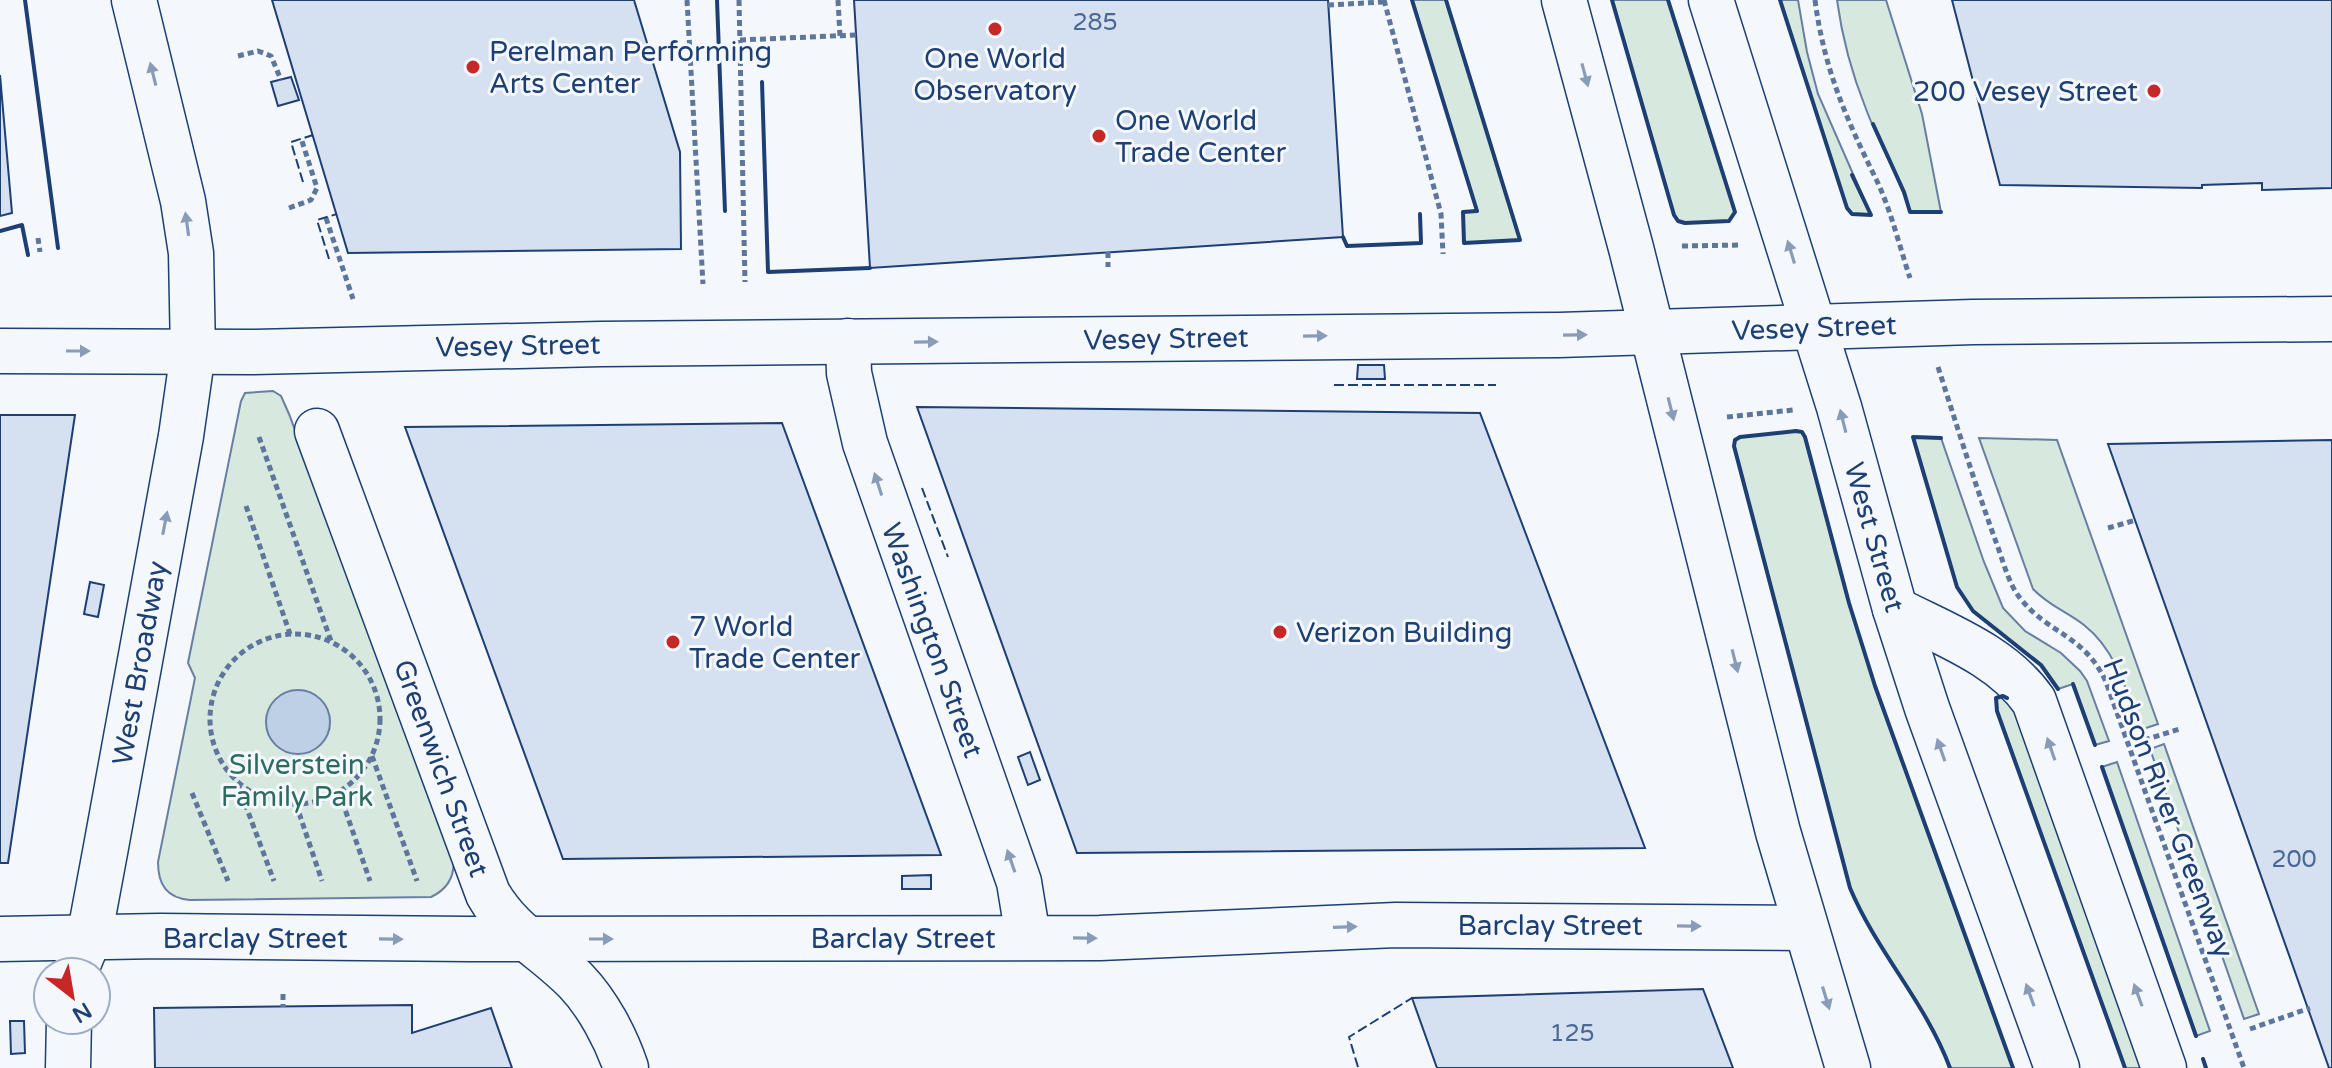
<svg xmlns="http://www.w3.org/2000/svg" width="2332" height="1068" font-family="'Varela Round',sans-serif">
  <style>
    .green { fill: #d7e8df; stroke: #687fa3; stroke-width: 2 }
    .water { fill: #bed0e5; stroke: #687fa3; stroke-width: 2 }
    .building { fill: #d5e0f0; stroke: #1d3f73; stroke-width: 2 }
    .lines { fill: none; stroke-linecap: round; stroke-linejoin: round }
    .minor-casing { stroke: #1d3f73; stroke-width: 47 }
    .major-casing { stroke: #1d3f73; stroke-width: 47 }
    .highway-casing { stroke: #1d3f73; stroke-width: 47 }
    .path { stroke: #5e769c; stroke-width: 5; stroke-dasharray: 6 4; stroke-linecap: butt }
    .minor { stroke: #f4f7fb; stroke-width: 44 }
    .major { stroke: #f4f7fb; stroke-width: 44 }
    .highway { stroke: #f4f7fb; stroke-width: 44 }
    .fence { stroke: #1d3f73; stroke-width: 2; stroke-dasharray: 10 4; stroke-linecap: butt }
    .wall { stroke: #1d3f73; stroke-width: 4 }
    .oneway { fill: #889bb7 }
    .poi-dot { fill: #c62828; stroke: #f4f7fb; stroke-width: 3 }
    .labels { text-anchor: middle; stroke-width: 6; stroke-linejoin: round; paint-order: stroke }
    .number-label { font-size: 24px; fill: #4b6792 }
    .poi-label { font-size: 28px; fill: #1d3f73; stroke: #f4f7fb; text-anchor: start }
    .street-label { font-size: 28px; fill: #1d3f73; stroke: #f4f7fb }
    .park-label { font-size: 28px; fill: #2c6c60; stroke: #f4f7fb }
  </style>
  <rect width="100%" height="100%" fill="#f4f7fb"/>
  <g class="green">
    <polygon points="1412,0 1446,0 1520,240 1464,243 1463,212 1477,210"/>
    <polygon points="1612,0 1668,0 1735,212 1729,221 1685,223 1678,221 1674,215"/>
    <polygon points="1780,0 1798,0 1807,52 1818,94 1871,215 1852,214 1847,208"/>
    <path d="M1837,0H1886L1922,114L1941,212H1910C1899,176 1879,144 1866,109C1852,74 1842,37 1837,0Z"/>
    <path d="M273,391L281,396L289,414L453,855C456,875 448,889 431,897L190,900C167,898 158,885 158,862L195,678L188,663L241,401L245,393Z"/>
    <path d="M1796,431L1802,432L1805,437L1849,603L1875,686L2013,1068H1950C1926,1003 1877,952 1850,888L1734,446L1735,440L1740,437Z"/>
    <polygon points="1913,437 1941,438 1984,562 2003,608 2025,631 2061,653 2080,671 2087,681 2109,741 2095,745 2073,684 2058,689 2041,665 1973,611 1957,587"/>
    <path d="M1979,438L2057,440L2158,724L2140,730C2127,692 2117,651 2084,625C2067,612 2048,605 2033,589Z"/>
    <polygon points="2003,696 2014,710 2141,1068 2125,1068 1997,711 1996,698"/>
    <polygon points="2164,744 2259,1014 2244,1019 2150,749"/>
    <polygon points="2117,762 2210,1031 2196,1036 2102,767"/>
  </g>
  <circle class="water" cx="298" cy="722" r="32"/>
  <g class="building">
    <polygon points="272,0 634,0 680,152 681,249 348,253"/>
    <polygon points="854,0 1328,0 1343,237 870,268"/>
    <polygon points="1952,0 2332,0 2332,188 2262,190 2262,183 2202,185 2202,188 2000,185"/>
    <polygon points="0,75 12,213 0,216"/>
    <polygon points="291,77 299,100 278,106 271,82"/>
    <polygon points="1358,365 1384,365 1385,379 1357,379"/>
    <polygon points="917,407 1480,413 1645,848 1077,853"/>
    <polygon points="0,415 75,415 8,863 0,863"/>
    <polygon points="782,423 941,855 563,859 405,427"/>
    <polygon points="2332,440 2332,1068 2329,1068 2108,444"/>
    <polygon points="90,582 104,585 98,617 84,614"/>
    <polygon points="1030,752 1040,780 1028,785 1018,757"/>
    <polygon points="931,875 931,889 902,889 902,876"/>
    <polygon points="1703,989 1733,1068 1437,1068 1412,998"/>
    <polygon points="412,1005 412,1033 491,1008 512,1068 155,1068 154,1008"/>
    <polygon points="10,1021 24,1021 25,1053 11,1054"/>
  </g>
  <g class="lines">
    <g class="minor-casing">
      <g id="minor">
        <polyline points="848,341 849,373 865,443 1019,882 1028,937"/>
        <polyline points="0,351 252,352 601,344 1559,335 1973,322 2332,319"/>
        <path d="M317,431L488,894C511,934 545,949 576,981C598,1004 616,1038 626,1068"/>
        <path d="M1895,609C1943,634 2002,655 2034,701L2164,1068"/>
        <polyline points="75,972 89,938 106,847 181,436 193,352 191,253 183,201 134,0"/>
        <polyline points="68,1068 69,1020"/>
      </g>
    </g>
    <g class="major-casing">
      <polyline id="major" points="0,939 160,936 469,939 1100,938 1396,925 1805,928"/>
    </g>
    <g class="highway-casing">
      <g id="highway">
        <polyline points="1564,0 1631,248 1778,832 1848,1068"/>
        <polyline points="1711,0 1839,407 1895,609 1927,708 2057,1068"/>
      </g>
    </g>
    <g class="path">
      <polyline points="687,0 703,284"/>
      <polyline points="739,0 745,282"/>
      <polyline points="838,0 840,36"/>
      <polyline points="1384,0 1441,214 1443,254"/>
      <path d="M1815,0C1824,69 1846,118 1876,179C1891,210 1899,245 1910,278"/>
      <polyline points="1328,5 1384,2"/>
      <polyline points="740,40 856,35"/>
      <polyline points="238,56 258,51 271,56 281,80"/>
      <polyline points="289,208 311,200 317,188 301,138"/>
      <polyline points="326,218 353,299"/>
      <polyline points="38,238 40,252"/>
      <polyline points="1682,246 1741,245"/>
      <polyline points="1108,252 1108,267"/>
      <path d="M1938,367C1957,426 1975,484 1996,542C2003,560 2008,583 2020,598C2048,634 2085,635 2106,682L2244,1068"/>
      <polyline points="1727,417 1793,410"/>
      <polyline points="259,437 331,641"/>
      <polyline points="246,506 290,634"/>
      <polyline points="2108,528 2136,520"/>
      <circle cx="295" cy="719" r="85"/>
      <polyline points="2144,740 2180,729"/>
      <polyline points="372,756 417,881"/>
      <polyline points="238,785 274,881"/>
      <polyline points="339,792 370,881"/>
      <polyline points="192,793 228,881"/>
      <polyline points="296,804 322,881"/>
      <polyline points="283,994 283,1007"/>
      <polyline points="2250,1029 2310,1008"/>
    </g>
    <use href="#minor" class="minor"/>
    <use href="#major" class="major"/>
    <use href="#highway" class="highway"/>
    <g class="fence">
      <polyline points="303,182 291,142 313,135"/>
      <polyline points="329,259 317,220 337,214"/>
      <polyline points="1334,385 1496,385"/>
      <polyline points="922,488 948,557"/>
      <polyline points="1358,1067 1349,1037 1412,998"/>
    </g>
    <g class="wall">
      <polyline points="25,0 58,248"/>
      <polyline points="717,0 725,211"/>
      <polyline points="1412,0 1477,211 1463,212 1464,243 1520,240 1446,0"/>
      <polyline points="1612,0 1674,215 1678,221 1685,223 1729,221 1735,212 1668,0"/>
      <polyline points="1780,0 1847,208 1852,214 1871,215 1852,175"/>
      <polyline points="762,82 768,272 870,268"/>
      <polyline points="1873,124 1904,192 1910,212 1941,212"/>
      <polyline points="0,231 22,225 28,255"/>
      <polyline points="1343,237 1347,246 1421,243 1420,214"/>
      <polyline points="1941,438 1913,437 1957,587 1973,611 2041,665 2058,689"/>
      <polyline points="2073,684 2095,745"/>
      <polyline points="2007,698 2003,696 1996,698 1997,711 2125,1068"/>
      <polyline points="2102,767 2196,1036"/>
      <polyline points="2203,1059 2206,1068"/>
      <path d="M1950,1068C1926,1003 1877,952 1850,888L1734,446L1735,440L1740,437L1796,431L1802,432L1805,437L1849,603L1875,686L2013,1068"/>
    </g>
  </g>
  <defs><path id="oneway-solid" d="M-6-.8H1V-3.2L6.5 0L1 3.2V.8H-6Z" transform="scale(2)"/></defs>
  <g class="oneway">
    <use href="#oneway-solid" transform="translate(153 74) rotate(-104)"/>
    <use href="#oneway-solid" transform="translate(1585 75) rotate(75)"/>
    <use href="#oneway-solid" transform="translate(187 224) rotate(-98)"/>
    <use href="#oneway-solid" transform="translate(1791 252) rotate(-107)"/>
    <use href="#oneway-solid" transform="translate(1575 335) rotate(-1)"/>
    <use href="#oneway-solid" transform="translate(1315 336) rotate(-1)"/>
    <use href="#oneway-solid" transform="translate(926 342) rotate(-1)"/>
    <use href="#oneway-solid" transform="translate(78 351)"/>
    <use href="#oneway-solid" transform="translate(1671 409) rotate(76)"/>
    <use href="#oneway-solid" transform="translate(1843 421) rotate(-104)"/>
    <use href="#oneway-solid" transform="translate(878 484) rotate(-108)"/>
    <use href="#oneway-solid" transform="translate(165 523) rotate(-79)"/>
    <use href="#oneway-solid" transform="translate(1735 661) rotate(76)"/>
    <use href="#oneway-solid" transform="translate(2051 749) rotate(-109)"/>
    <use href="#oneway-solid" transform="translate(1941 750) rotate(-109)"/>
    <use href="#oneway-solid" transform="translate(1011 861) rotate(-109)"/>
    <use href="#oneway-solid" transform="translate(1689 926) rotate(1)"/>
    <use href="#oneway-solid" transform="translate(1345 927) rotate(-2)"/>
    <use href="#oneway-solid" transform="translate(1085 938) rotate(1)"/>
    <use href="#oneway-solid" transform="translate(391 939) rotate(1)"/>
    <use href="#oneway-solid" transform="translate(601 939)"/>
    <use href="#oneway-solid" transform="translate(2030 995) rotate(-110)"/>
    <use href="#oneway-solid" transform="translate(2138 995) rotate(-110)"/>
    <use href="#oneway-solid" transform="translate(1826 998) rotate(73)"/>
  </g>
  <g class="poi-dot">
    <circle cx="995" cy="29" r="8"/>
    <circle cx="473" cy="67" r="8"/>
    <circle cx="2154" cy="91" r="8"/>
    <circle cx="1099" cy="136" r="8"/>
    <circle cx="1280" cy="632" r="8"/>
    <circle cx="673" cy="642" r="8"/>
  </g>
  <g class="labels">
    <g class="number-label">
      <text x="1095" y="30">285</text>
      <text x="2294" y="867">200</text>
      <text x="1572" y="1041">125</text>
    </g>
    <g class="poi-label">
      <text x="489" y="61">Perelman Performing<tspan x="489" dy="32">Arts Center</tspan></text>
      <text x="995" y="68" text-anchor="middle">One World<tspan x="995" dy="32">Observatory</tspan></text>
      <text x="2138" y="101" text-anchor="end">200 Vesey Street</text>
      <text x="1115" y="130">One World<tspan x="1115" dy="32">Trade Center</tspan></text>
      <text x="689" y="636">7 World<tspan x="689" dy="32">Trade Center</tspan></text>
      <text x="1296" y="642">Verizon Building</text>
    </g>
    <g class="street-label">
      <text transform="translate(1814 327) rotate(-2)" y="10">Vesey Street</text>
      <text transform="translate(1166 338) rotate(-1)" y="10">Vesey Street</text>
      <text transform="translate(518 345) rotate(-1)" y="10">Vesey Street</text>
      <text transform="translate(1875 537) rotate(74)" y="10">West Street</text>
      <text transform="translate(933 640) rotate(70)" y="10">Washington Street</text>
      <text transform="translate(139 663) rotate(-80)" y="10">West Broadway</text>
      <text transform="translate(442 768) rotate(70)" y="10">Greenwich Street</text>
      <text transform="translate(2169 808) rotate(69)" y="10">Hudson River Greenway</text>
      <text x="1550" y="935">Barclay Street</text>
      <text x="255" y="948">Barclay Street</text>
      <text x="903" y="948">Barclay Street</text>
    </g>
    <g class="park-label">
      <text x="297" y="774">Silverstein<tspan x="297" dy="32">Family Park</tspan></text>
    </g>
  </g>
  <g transform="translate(72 996) rotate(149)"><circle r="38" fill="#f4f7fb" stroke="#9eadc5" stroke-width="2"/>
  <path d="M0-6L14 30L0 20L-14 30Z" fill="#c62828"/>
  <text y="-12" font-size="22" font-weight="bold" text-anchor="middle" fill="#1d3f73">N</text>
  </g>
</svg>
